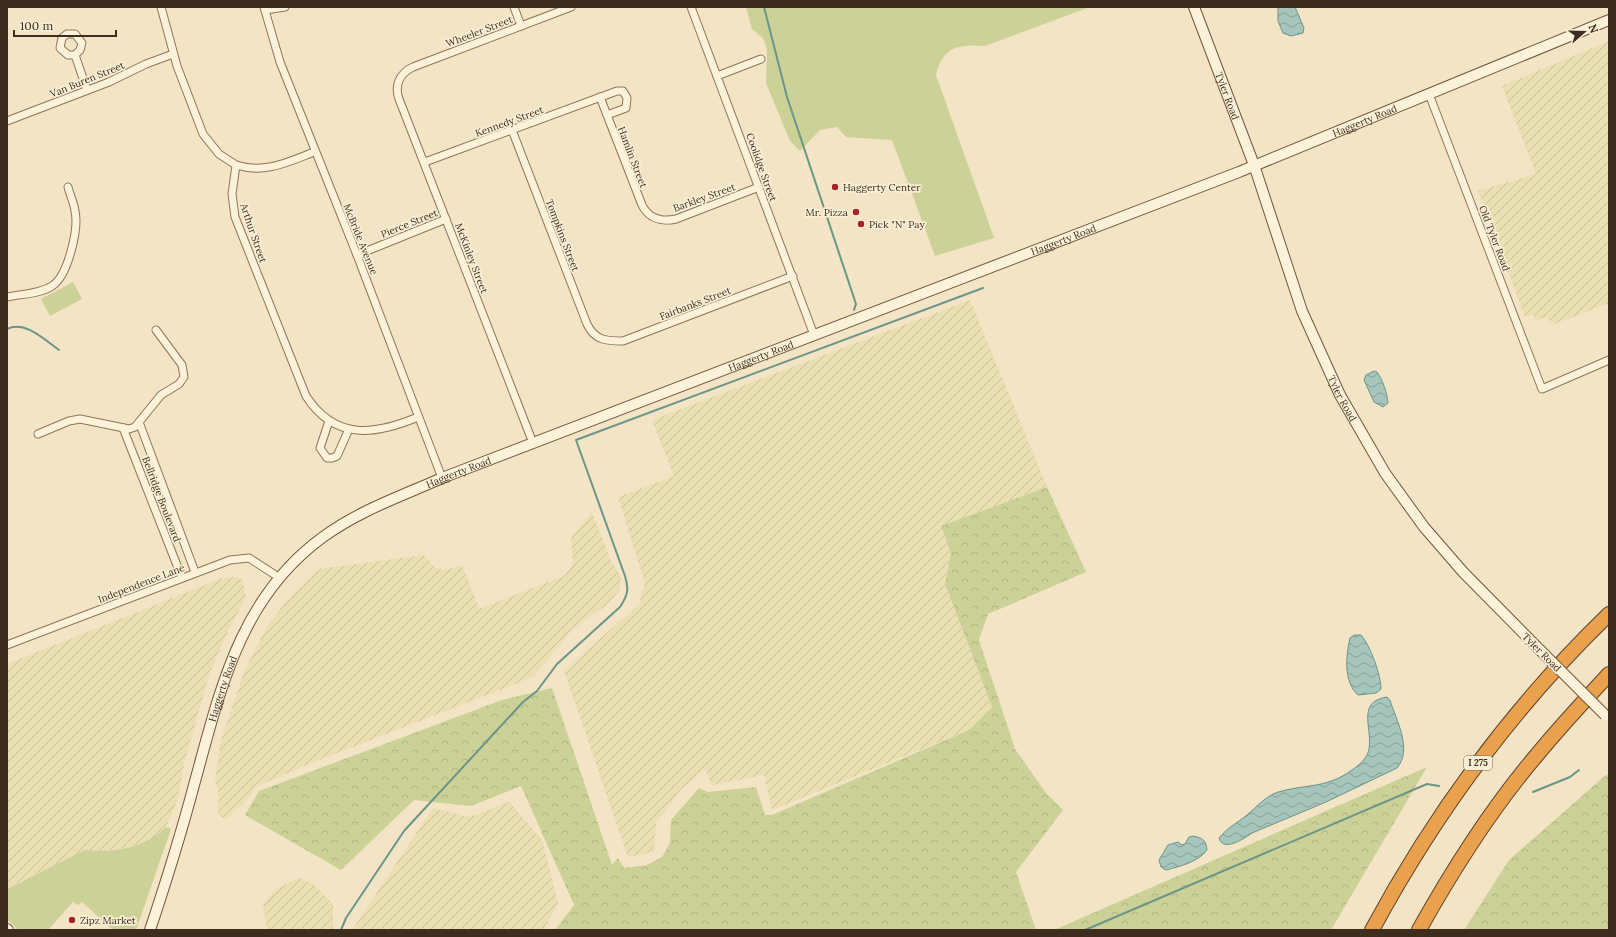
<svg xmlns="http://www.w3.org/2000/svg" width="1616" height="937" font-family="Lora,serif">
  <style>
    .farmland { fill: url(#farmland-furrows) }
    .green { fill: #ccd297 }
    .forest { fill: url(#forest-crowns) }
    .water { fill: url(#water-waves); stroke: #6c958a }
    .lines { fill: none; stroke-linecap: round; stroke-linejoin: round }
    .stream { stroke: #6c958a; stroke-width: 2 }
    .street-casing { stroke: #907458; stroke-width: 9 }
    .secondary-casing { stroke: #71553b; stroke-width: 12 }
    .highway-casing { stroke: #5d422d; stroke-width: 16 }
    .street { stroke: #fcf1d9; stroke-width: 7 }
    .secondary { stroke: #fcf1d9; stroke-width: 10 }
    .highway { stroke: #e9a14e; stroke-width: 14 }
    .secondary-bridge-casing { stroke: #71553b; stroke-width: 12; stroke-linecap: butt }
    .secondary-bridge { stroke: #fcf1d9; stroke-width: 10 }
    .poi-dot { fill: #a52226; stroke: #f9eed5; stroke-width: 1.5 }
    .labels { text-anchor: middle; stroke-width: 3.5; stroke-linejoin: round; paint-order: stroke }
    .shield { fill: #f9eed5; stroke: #766755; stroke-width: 1 }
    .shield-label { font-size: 9px; font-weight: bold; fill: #3e2d1e }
    .street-label { font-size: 10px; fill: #3e2d1e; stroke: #f9eed5 }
    .poi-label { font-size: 10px; fill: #3e2d1e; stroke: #f9eed5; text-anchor: start }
  </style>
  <defs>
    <pattern id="farmland-furrows" width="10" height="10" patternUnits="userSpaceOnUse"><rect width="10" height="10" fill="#e9dfb1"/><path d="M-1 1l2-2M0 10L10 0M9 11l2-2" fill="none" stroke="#c9c098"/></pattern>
    <pattern id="forest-crowns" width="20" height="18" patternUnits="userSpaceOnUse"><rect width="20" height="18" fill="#ccd297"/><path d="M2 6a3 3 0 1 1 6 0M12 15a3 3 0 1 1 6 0" fill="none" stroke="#b0b582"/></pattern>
    <pattern id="water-waves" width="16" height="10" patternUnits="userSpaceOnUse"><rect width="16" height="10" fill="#a6c5bc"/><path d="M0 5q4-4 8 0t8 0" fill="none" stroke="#89a098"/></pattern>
  </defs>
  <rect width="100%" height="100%" fill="#f2e4c4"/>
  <g class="farmland">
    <polygon points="1609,41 1609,303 1552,325 1547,317 1536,320 1532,314 1525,317 1478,191 1536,174 1502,86"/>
    <polygon points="970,300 1047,487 941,526 951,553 945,585 992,707 969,730 772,810 764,775 712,785 705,769 681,789 656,823 654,852 628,857 564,671 639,604 645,583 618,497 674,476 652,420"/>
    <polygon points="592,512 611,561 621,577 619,591 605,606 573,629 533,677 309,764 257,786 245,802 226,819 218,816 218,792 215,780 221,740 245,669 268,625 289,598 318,569 424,555 435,568 445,570 462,565 479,609 564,576 573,565 571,538"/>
    <polygon points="233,577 241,578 244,586 246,598 229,629 210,672 185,760 177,801 166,827 155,837 141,844 127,848 97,851 85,851 7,888 7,664 220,579"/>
    <polygon points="509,802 542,840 558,903 544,930 352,930 433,808 470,817"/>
    <polygon points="300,878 314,885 333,904 333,930 267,930 263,904 277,888"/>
  </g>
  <g class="green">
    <path d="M746,7H1090L985,46C959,44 942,47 936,75L994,238L935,256L892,140L846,137L837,127L820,130L800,151L790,141L766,83L767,49L763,38L752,29Z"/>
    <polygon points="73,282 82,299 50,316 41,299"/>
    <path d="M166,827L171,829L136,930H113L82,902L78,905L73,902L48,930H18L7,919V889L85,850C115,852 144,849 166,827Z"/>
  </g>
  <g class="forest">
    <polygon points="1047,487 1086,572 988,614 979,640 1015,749 1046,793 1063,810 1016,872 1036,930 555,930 574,905 521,786 471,806 414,800 341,870 245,815 259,791 502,700 552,688 612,865 618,858 624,868 647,865 662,857 670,843 671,820 699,788 708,792 756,787 765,815 772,815 969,730 992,707 945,584 951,553 941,526"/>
    <polygon points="1427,767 1331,930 1054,930"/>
    <polygon points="1607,774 1609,779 1609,930 1464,930 1509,860"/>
  </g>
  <g class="water">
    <polygon points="1278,7 1295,7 1304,28 1303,33 1291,36 1283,33 1278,21"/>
    <path d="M1374,371L1377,372C1383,380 1387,393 1388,403L1383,407L1374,402L1364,380L1366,375Z"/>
    <path d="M1354,635H1361C1370,645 1381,675 1381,689L1376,693L1358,695C1343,681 1346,656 1350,638Z"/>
    <path d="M1387,697L1390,700C1396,720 1413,749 1397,768L1326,802L1252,833C1245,838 1223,853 1219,838C1227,828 1237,823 1247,815C1258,806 1267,794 1282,791C1309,784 1327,788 1352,770C1358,766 1365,760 1368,753C1375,731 1354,702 1387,697Z"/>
    <path d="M1193,836C1203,838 1206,840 1207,850C1198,862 1181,866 1166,870L1161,867L1159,860L1168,845L1178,842L1182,845L1185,844L1189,837Z"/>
  </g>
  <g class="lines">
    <g class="stream">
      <polyline points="764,7 787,97 856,304 854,310"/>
      <path d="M7,329C25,320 45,340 59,350"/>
      <polyline points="1533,792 1570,777 1579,770"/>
      <path d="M341,930L346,918L404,831L523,702L537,691L557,664L620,607C628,595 629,589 625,576L576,440L983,288"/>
      <polyline points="1085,930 1427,784 1439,786"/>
    </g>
    <g class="street-casing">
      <g id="street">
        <path d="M161,7L177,66L203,134L219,154L236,165L232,194L235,217L306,396C335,441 375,435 418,417"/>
        <polyline points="264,7 280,62 357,255 442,478"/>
        <polyline points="514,7 521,26"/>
        <polyline points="691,7 814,335"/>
        <polyline points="265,10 285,7"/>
        <polyline points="75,55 68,55 60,48 62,38 67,34 75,34 82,43 80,50 75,55 87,90"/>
        <polyline points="717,76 761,59"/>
        <polyline points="1429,94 1542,389 1609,360"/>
        <path d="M600,97L642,205C649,219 662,222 676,219L759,187"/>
        <polyline points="7,121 109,82 146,64 173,54"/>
        <path d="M512,130L587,324C595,341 607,341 623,341L793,276"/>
        <polyline points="425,162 617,91 623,91 627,98 626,108 607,115"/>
        <path d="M236,165C265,174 288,162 314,152"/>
        <polyline points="357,255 446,219"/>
        <path d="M7,297C21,294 40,294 52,286C68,276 79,229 75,211C74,203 70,195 68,187"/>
        <polyline points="329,421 320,448 327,458 332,458 337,456 349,429"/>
        <polyline points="139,422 195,572"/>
        <polyline points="123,428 182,578"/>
        <polyline points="38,434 69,421 80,419 129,429 135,427 161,395 179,384 184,377 182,365 156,330"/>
        <path d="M533,443L399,99C394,85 400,73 413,67L571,7"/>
        <polyline points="7,645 230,560 249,558 280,578"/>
      </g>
    </g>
    <g class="secondary-casing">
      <g id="secondary">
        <path id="s1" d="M1194,7L1254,165L1302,311L1340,395L1385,473L1424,527L1463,572L1540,650"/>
        <polyline points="7,929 8,930"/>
        <path id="s2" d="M150,930C166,882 181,834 194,785C220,691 239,598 323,537C360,510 402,496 442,478L1239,172L1609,20"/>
      </g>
    </g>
    <g class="highway-casing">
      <g id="highway">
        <path d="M1372,930C1435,813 1513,707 1609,614"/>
        <path d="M1419,930C1453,869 1491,809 1536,756C1559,728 1584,701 1609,674"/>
      </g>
    </g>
    <use href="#street" class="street"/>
    <use href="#secondary" class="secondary"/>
    <use href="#highway" class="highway"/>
    <g class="secondary-bridge-casing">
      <polyline id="secondary-bridge" points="1540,650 1605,715"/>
    </g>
    <use href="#secondary-bridge" class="secondary-bridge"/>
  </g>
  <g class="poi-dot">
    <circle cx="835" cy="187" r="4"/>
    <circle cx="856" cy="212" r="4"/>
    <circle cx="861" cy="224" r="4"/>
    <circle cx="72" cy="920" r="4"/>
  </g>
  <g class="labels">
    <rect class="shield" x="1464" y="756" width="28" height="14" rx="3"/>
    <g class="shield-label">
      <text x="1478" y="766">I 275</text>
    </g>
    <g class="street-label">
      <text transform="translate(479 31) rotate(-21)" y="4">Wheeler Street</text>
      <text transform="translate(87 79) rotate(-22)" y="4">Van Buren Street</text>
      <text dy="4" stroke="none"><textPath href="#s1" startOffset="95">Tyler Road</textPath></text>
      <text transform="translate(509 121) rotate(-20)" y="4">Kennedy Street</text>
      <text dy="4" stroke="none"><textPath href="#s2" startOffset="1560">Haggerty Road</textPath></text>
      <text transform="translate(633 157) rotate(69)" y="4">Hamlin Street</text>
      <text transform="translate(762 167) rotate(70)" y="4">Coolidge Street</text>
      <text transform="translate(704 197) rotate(-20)" y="4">Barkley Street</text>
      <text transform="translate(409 223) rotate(-22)" y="4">Pierce Street</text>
      <text transform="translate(254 233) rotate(71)" y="4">Arthur Street</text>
      <text transform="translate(563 235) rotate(69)" y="4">Tompkins Street</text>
      <text transform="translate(1495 238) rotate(69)" y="4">Old Tyler Road</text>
      <text transform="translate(361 239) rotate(68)" y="4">McBride Avenue</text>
      <text dy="4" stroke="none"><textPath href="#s2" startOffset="1236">Haggerty Road</textPath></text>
      <text transform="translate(472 258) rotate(69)" y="4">McKinley Street</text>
      <text transform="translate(695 303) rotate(-21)" y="4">Fairbanks Street</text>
      <text dy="4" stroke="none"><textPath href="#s2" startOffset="912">Haggerty Road</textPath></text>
      <text dy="4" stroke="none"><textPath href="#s1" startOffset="419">Tyler Road</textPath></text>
      <text dy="4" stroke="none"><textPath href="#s2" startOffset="588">Haggerty Road</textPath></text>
      <text transform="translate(162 499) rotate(69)" y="4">Bellridge Boulevard</text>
      <text transform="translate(141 583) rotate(-21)" y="4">Independence Lane</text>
      <text transform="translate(1542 652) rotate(45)" y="4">Tyler Road</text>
      <text dy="4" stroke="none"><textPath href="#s2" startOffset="252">Haggerty Road</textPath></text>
    </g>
    <g class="poi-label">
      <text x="843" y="191">Haggerty Center</text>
      <text x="848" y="216" text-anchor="end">Mr. Pizza</text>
      <text x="869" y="228">Pick "N" Pay</text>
      <text x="80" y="924">Zipz Market</text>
    </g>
  </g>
  <rect width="1616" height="937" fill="none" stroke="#3e2d1e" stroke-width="16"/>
  <g transform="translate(1584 32) rotate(70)" stroke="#f9eed5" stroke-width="3" paint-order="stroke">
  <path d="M0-3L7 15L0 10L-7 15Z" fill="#3e2d1e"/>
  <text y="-6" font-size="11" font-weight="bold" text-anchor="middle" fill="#3e2d1e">N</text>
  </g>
  <path d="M14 30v6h102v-6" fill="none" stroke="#3e2d1e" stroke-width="2"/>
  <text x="20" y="30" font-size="12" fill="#3e2d1e" stroke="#f9eed5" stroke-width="3" paint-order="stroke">100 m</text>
</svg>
